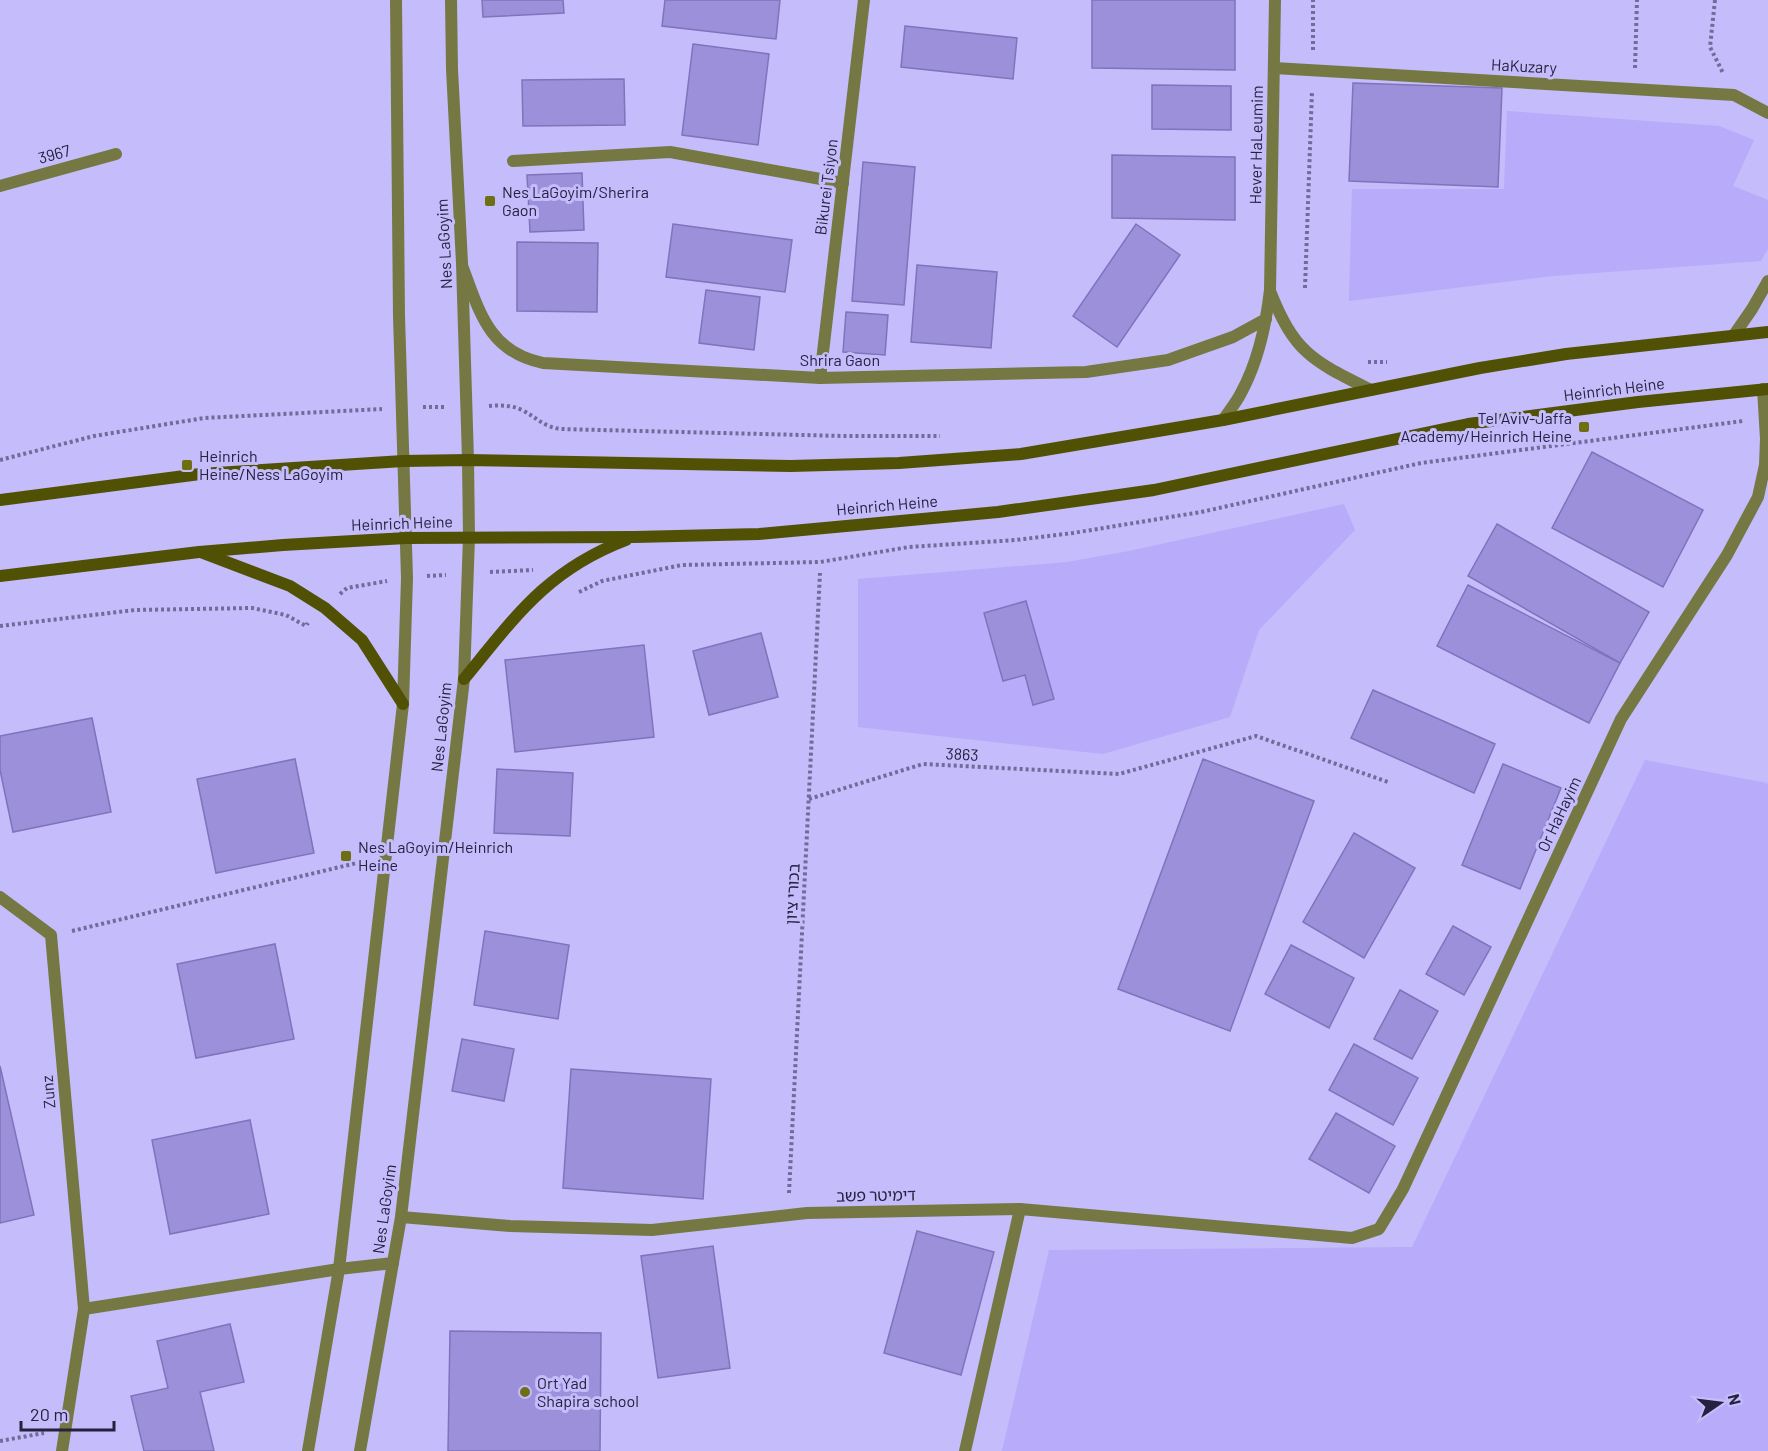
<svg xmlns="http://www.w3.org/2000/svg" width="1768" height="1451" font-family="Barlow,'Noto Sans Hebrew',sans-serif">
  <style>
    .green { fill: #b7abfa }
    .building { fill: #9c90db; stroke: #7f73bc; stroke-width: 1.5 }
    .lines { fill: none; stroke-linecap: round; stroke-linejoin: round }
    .path { stroke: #726b99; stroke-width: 4; stroke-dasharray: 3 3; stroke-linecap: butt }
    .service { stroke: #767843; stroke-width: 12 }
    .minor { stroke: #767843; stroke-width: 12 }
    .tertiary { stroke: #767843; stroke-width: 12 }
    .secondary { stroke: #515105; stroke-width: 12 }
    .poi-dot { fill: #6e6f12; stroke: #c4bcfb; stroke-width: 2 }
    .labels { text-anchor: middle; stroke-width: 6; stroke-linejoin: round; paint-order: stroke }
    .street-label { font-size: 16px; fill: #26213f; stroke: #c4bcfb }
    .poi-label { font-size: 16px; fill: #26213f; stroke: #c4bcfb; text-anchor: start }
  </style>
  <rect width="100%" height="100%" fill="#c4bcfb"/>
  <g class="green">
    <polygon points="1507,111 1719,126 1754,140 1733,186 1768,200 1768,249 1761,261 1553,276 1349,301 1352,189 1504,189"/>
    <polygon points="1344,504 1355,530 1259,630 1230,717 1103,754 858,727 858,579 1067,562 1129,551"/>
    <polygon points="1645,760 1767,783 1768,785 1768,1451 1002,1451 1049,1250 1412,1247"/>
  </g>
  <g class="building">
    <polygon points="482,0 563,0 564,13 483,17"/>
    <polygon points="665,0 780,0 776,39 662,26"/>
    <polygon points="1092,0 1235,0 1235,70 1092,68"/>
    <polygon points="905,26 1017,38 1013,79 901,67"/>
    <polygon points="693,44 769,54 758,145 682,135"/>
    <polygon points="624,79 625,125 523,126 522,80"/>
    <polygon points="1353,83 1502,88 1498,187 1349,181"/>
    <polygon points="1152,85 1231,86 1231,130 1152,129"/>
    <polygon points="1112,155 1235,157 1235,220 1112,218"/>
    <polygon points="863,162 915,167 904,305 852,301"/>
    <polygon points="582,173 584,230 530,232 527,175"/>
    <polygon points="673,224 792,240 785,292 666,277"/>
    <polygon points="1136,224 1180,255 1117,347 1073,316"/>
    <polygon points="517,242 598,243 597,312 517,311"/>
    <polygon points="917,265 997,272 991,348 911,342"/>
    <polygon points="706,290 760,297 754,350 699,343"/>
    <polygon points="846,312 888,315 885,355 843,352"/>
    <polygon points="1592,452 1703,510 1663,587 1552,528"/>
    <polygon points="1497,524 1649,612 1620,663 1468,576"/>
    <polygon points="1468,585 1620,663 1589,723 1437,646"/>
    <polygon points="1026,601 1054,699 1033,705 1025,675 1003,681 984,613"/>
    <polygon points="761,633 778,697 709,715 693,651"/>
    <polygon points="644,645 654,737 515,752 505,660"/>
    <polygon points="1373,690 1495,744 1474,793 1351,738"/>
    <polygon points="92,718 111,812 13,832 0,770 0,736"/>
    <polygon points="295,759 314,853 216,873 197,779"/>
    <polygon points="1203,759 1314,801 1230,1031 1118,989"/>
    <polygon points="1503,764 1561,788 1520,889 1462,865"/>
    <polygon points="497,769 573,773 570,836 494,833"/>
    <polygon points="1354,833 1415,868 1364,958 1303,922"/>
    <polygon points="1453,926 1491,947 1464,995 1426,974"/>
    <polygon points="485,931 569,945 558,1019 474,1005"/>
    <polygon points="275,944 294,1039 196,1058 177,964"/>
    <polygon points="1291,945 1354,978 1329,1028 1265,994"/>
    <polygon points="1400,990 1438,1011 1412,1059 1374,1039"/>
    <polygon points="462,1039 514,1049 504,1101 452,1091"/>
    <polygon points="1354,1044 1418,1078 1393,1125 1329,1090"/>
    <polygon points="0,1066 34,1215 0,1223"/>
    <polygon points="571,1069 711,1079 703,1199 563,1188"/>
    <polygon points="1336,1113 1395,1146 1369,1193 1309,1159"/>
    <polygon points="250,1120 269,1214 170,1234 152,1140"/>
    <polygon points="917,1231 994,1252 961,1375 884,1353"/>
    <polygon points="713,1246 730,1368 658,1378 641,1256"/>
    <polygon points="230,1324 244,1382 200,1392 214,1451 144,1451 131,1396 168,1388 157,1341"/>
    <polygon points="450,1331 601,1333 600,1451 448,1451"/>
  </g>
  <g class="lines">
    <g class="path">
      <polyline points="1715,0 1710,47 1723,73"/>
      <polyline points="1313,50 1313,0"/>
      <polyline points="1635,68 1637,0"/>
      <polyline points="1305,288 1312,91"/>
      <polyline points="1368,362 1387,362"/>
      <path d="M489,406C500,405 511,405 522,410C536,417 542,426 560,429L843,436H940"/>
      <polyline points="423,407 445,407"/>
      <polyline points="0,460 94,436 204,418 382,409"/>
      <polyline points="490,572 533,570"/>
      <polyline points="427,576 446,575"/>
      <polyline points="579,592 602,581 682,565 820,562 909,547 1016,540 1073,533 1201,512 1421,463 1743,421"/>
      <polyline points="340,594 347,588 387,581"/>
      <polyline points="0,626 135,610 252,608 286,615 306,626 308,623"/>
      <polyline points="809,799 923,764 1119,774 1256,736 1388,782"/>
      <polyline points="72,931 365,861"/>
      <polyline points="789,1193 820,573"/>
      <polyline points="0,1441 44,1433"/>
    </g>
    <polyline class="service" points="513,161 670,152 843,183"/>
    <g class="minor">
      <polyline points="1274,68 1734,95 1768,113"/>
      <polyline points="0,186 116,154"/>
      <path d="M463,268C480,314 490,352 543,363L820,378L1086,372L1168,360L1233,337L1266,319"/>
      <path d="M1270,291C1295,354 1313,361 1371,390"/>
      <polyline points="1734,335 1752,309 1768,281"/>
      <polyline points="820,378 864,0"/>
      <path d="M1223,420C1229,411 1236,403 1241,393C1258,362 1266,325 1270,290L1275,0"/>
      <polyline points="0,897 51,935 84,1309"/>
      <polyline points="401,1217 510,1226 652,1230 807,1213 1020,1209 1352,1238 1379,1229 1403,1189 1621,719 1727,555 1758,497 1765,465 1766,439 1763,389"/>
      <polyline points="62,1451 84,1309 339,1269 393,1263"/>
      <polyline points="965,1451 1020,1209"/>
    </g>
    <g class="tertiary">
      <polyline points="308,1451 339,1269 403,704 407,578 399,316 396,0"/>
      <polyline points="360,1451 401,1217 464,679 469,537 468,460 462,263 452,69 451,0"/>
    </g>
    <g class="secondary">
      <polyline points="0,500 200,474 403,461 468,460 791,466 899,463 1021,454 1223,420 1480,368 1566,354 1768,332"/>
      <polyline points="203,553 290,586 325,608 362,640 403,704"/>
      <polyline points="0,576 199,552 283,545 406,538 635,537 759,534 998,512 1154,490 1468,424 1638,402 1768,389"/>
      <path d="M464,679C515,617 547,570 626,540"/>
    </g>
  </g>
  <g class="poi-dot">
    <rect x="484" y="195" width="12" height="12" rx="3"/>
    <rect x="1578" y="421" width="12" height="12" rx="3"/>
    <rect x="181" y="459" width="12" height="12" rx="3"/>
    <rect x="340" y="850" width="12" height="12" rx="3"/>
    <circle cx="525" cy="1392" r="6"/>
  </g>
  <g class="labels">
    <g class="street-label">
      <text transform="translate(1524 66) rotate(3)" y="6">HaKuzary</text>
      <text transform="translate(1256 145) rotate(-89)" y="6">Hever HaLeumim</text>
      <text transform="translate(54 154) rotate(-15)" y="6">3967</text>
      <text transform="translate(826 187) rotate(-83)" y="6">Bikurei Tsiyon</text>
      <text transform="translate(444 244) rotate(-93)" y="6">Nes LaGoyim</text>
      <text x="840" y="366">Shrira Gaon</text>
      <text transform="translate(1614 389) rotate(-7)" y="6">Heinrich Heine</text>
      <text transform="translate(887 505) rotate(-5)" y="6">Heinrich Heine</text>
      <text transform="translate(402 523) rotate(-2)" y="6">Heinrich Heine</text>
      <text transform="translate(441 727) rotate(-84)" y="6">Nes LaGoyim</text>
      <text transform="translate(962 754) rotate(3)" y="6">3863</text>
      <text transform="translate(1559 814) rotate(-65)" y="6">Or HaHayim</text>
      <text transform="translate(792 894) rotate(-87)" y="6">בכורי ציון</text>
      <text transform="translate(48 1092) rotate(-95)" y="6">Zunz</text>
      <text transform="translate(876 1195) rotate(-1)" y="6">דימיטר פשב</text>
      <text transform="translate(384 1209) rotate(-82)" y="6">Nes LaGoyim</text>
    </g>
    <g class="poi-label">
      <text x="502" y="198">Nes LaGoyim/Sherira<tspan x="502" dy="18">Gaon</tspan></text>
      <text x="1572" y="424" text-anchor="end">Tel Aviv-Jaffa<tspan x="1572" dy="18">Academy/Heinrich Heine</tspan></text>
      <text x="199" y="462">Heinrich<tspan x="199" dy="18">Heine/Ness LaGoyim</tspan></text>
      <text x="358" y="853">Nes LaGoyim/Heinrich<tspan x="358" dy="18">Heine</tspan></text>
      <text x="537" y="1389">Ort Yad<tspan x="537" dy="18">Shapira school</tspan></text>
    </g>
  </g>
  <g transform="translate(1720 1403) rotate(76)" stroke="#c4bcfb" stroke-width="4.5" paint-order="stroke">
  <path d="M0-4.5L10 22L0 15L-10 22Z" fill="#26213f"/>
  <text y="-9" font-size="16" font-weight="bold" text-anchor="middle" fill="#26213f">N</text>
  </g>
  <path d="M21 1421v9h93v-9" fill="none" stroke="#26213f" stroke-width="3"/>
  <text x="30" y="1421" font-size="18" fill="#26213f" stroke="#c4bcfb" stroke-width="4.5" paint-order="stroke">20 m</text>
</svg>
